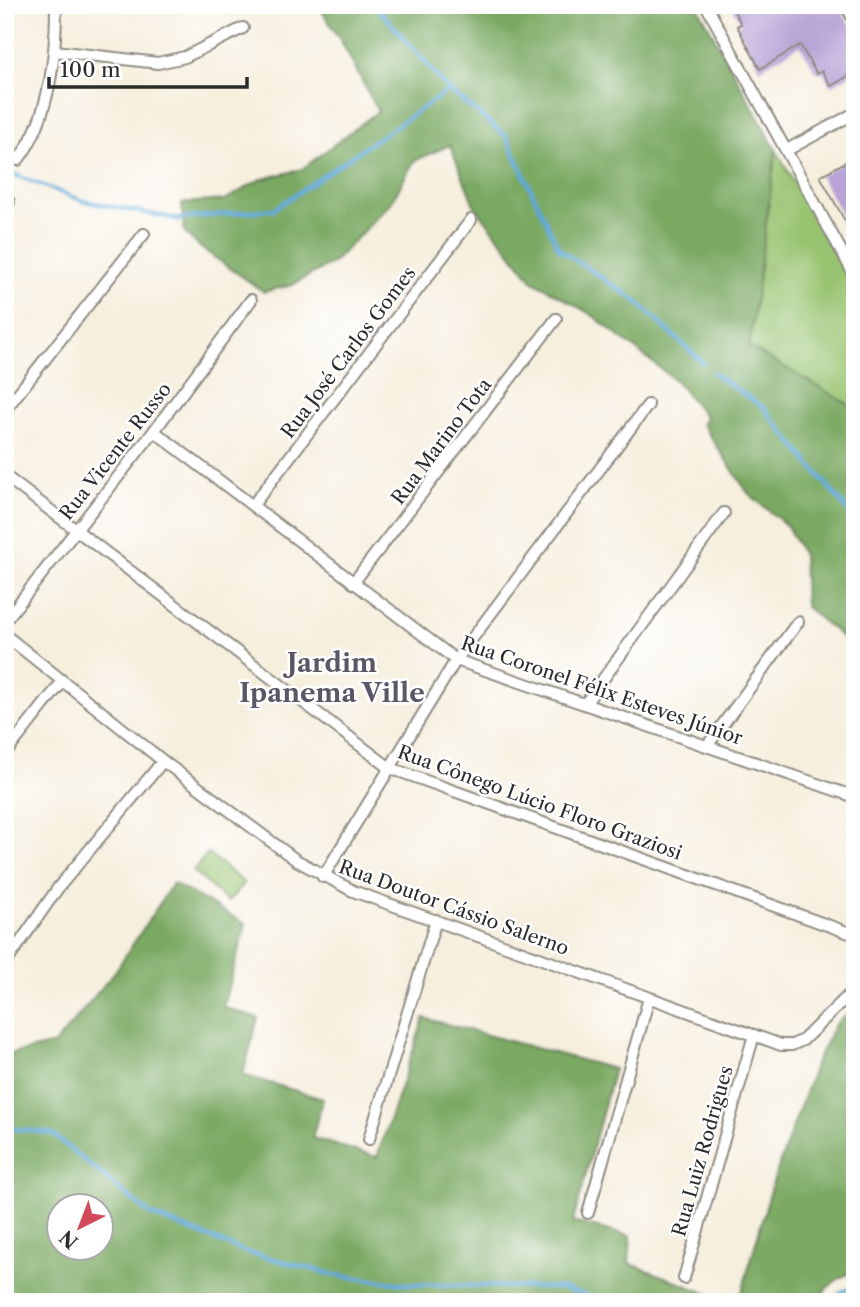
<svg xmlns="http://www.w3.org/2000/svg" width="860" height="1307" font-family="'Libre Caslon Text',serif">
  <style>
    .green { fill: #98c370; stroke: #62774e; stroke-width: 2 }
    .forest { fill: #7aa962; stroke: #526a46; stroke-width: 2; fill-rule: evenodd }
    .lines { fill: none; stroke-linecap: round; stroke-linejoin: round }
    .stream { stroke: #60a8d7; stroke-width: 4.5 }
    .building { fill: #b7a3d5 }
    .minor-casing { stroke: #908d84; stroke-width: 14 }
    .minor { stroke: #fff; stroke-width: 10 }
    .labels { text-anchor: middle; stroke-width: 5; stroke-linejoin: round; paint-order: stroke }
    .street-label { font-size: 19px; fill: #2b2b2b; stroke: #fff }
    .district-label { font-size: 26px; font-weight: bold; fill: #5c5566; stroke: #fff }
  </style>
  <rect width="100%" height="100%" fill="#fff"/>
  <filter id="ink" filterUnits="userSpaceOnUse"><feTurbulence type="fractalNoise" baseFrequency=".0143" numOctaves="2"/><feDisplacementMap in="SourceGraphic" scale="14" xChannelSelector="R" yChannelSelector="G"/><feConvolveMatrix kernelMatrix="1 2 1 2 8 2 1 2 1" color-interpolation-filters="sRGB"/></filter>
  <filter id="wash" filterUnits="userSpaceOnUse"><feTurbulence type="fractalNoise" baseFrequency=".00686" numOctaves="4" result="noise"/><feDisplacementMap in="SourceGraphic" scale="28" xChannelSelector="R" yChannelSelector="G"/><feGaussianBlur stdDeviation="1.57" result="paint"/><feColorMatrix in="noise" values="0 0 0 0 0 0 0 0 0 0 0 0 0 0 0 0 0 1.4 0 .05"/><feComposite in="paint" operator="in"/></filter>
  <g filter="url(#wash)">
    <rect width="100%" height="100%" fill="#f6efde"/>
    <g class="green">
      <polygon points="776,150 855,291 855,408 749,347"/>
      <polygon points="208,853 244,883 228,902 193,871"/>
    </g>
    <g class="forest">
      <polygon points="318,5 697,5 776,150 749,347 855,408 855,648 805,606 803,555 787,526 748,493 702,424 706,417 676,381 592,315 532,280 474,205 450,145 414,161 391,203 334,262 292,285 264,292 201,248 184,232 182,203 225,200 259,180 302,169 378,111 341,41"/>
      <path d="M173,883L246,924L223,1007L258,1018L243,1075L323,1099L312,1138L377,1157L424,1018L614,1069L573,1222L631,1236L629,1263L729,1302H5V1055L55,1044L114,973ZM60,1206H102V1248H60Z"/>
      <path d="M855,1007V1272C839,1276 824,1287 818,1302H739L773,1182L817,1060L834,1026Z"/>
    </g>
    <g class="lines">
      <g class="stream">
        <polyline points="375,5 449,90 506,136 559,249 635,300 703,363"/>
        <polyline points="5,171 83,201 178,219 274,209 449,90"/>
        <polyline points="713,373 763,407 855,519"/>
        <polyline points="5,1128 51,1133 151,1215 246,1252 335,1275 404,1284 562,1288 607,1302"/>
        <polyline points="836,1302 841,1292 855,1287"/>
      </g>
    </g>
    <g id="blocks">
      <g class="building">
        <polygon points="731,5 838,5 855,32 855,72 831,86 822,71 817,74 800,45 760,69 737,26 741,24"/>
        <polygon points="851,159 855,166 855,239 820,176"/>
      </g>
    </g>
  </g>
  <g filter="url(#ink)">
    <use href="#blocks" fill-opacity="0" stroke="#908d84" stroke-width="2"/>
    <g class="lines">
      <g class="minor-casing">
        <g id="minor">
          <polyline points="706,5 855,276"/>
          <polyline points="846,5 855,22"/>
          <polyline points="55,51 158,63 185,57 243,28"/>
          <polyline points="787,150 855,113"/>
          <path d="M5,158L18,160C50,119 56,55 56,5"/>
          <polyline points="5,206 9,202"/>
          <polyline points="5,410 144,234"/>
          <polyline points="154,431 456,660 855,797"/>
          <polyline points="5,476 390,768 855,935"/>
          <polyline points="253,505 471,220"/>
          <polyline points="353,583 556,319"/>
          <polyline points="5,621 154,431 251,300"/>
          <polyline points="5,635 163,761 296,860 353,891 781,1045 792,1045 803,1040 855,989"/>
          <polyline points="585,704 724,513"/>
          <polyline points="707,746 798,622"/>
          <polyline points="5,754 62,682"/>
          <polyline points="323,877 456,660 648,405"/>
          <polyline points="5,964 58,888 163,761"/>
          <polyline points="369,1139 436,920"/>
          <polyline points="588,1213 649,998"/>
          <polyline points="684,1278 754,1035"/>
        </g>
      </g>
      <use href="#minor" class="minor"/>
    </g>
  </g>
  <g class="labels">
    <g class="street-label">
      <text transform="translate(348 352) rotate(-53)" y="7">Rua José Carlos Gomes</text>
      <text transform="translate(441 441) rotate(-53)" y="7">Rua Marino Tota</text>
      <text transform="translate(115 451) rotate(-52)" y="7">Rua Vicente Russo</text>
      <text transform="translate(602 690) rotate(19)" y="7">Rua Coronel Félix Esteves Júnior</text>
      <text transform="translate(540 802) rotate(20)" y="7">Rua Cônego Lúcio Floro Graziosi</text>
      <text transform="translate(454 907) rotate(20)" y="7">Rua Doutor Cássio Salerno</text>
      <text transform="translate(702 1151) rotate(-74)" y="7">Rua Luiz Rodrigues</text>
    </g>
    <g class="district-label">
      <text x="332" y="672">Jardim<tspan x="332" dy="30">Ipanema Ville</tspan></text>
    </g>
  </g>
  <rect width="860" height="1307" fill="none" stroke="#fff" stroke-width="28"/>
  <g transform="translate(80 1227) rotate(222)"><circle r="33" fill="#ffffff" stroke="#aaaaaa" stroke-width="2"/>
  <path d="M0-5L12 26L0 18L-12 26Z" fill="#d1495b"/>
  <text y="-10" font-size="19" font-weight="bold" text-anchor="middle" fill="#2b2b2b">N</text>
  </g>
  <path d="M49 77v10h198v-10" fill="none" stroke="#2b2b2b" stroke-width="3.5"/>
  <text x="60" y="77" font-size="21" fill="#2b2b2b" stroke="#ffffff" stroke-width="5" paint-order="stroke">100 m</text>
</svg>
